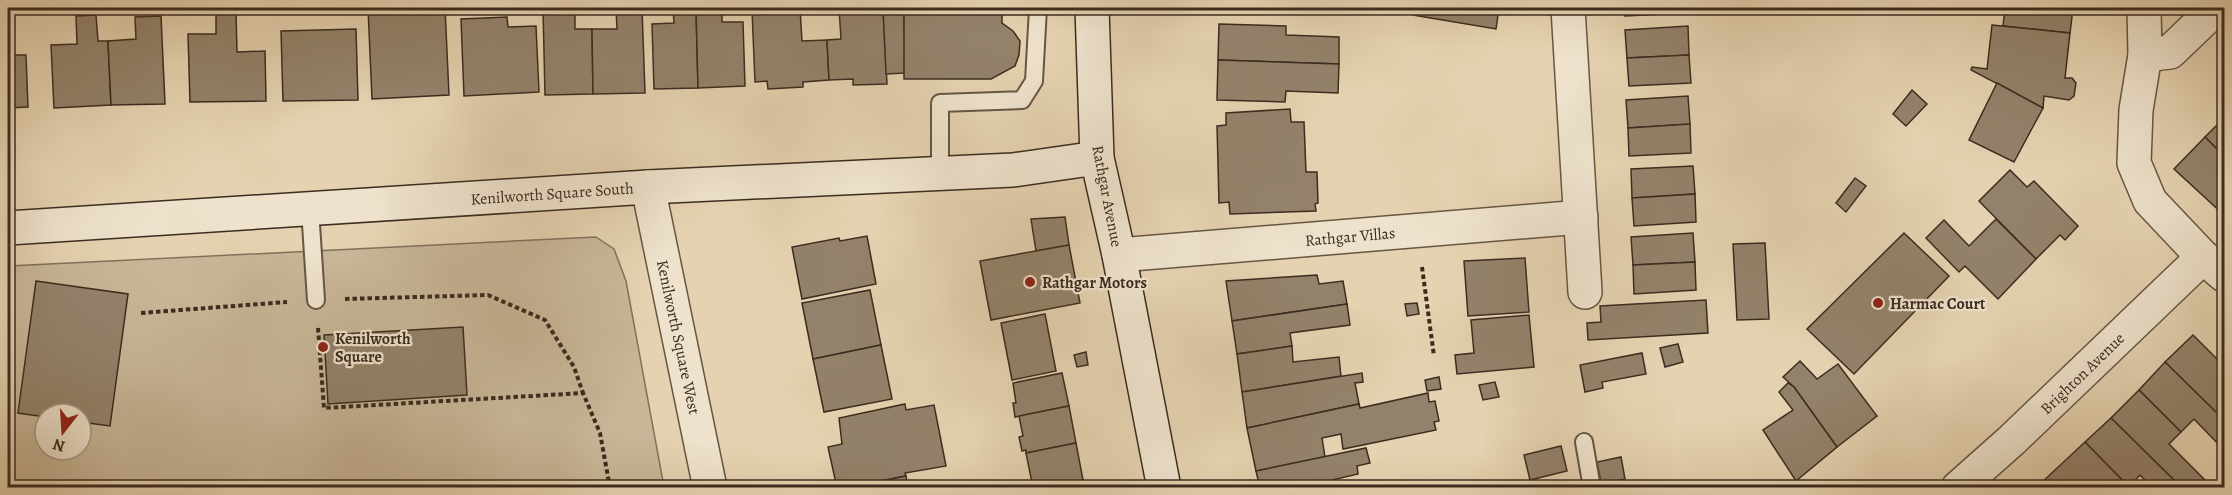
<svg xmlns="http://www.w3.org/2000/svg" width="2232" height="495" font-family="Alegreya,serif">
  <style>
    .green { fill: #c8b698; stroke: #82715c; stroke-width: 1.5; fill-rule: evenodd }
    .building { fill: #93826b; stroke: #3b2c20; stroke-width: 1.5 }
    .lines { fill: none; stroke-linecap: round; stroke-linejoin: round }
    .lane-casing { stroke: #665644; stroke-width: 20 }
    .street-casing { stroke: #665644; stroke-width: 36 }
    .secondary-casing { stroke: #3b2c20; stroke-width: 36 }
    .path { stroke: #3b2c20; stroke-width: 4; stroke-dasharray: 4.5 3; stroke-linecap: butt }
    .lane { stroke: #eee2cc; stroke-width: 16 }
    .street { stroke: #eee2cc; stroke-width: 33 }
    .secondary { stroke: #eee2cc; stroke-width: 33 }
    .poi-dot { fill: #8f2418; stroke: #eee2cc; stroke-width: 2 }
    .labels { text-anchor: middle; stroke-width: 4.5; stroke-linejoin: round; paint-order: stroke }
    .street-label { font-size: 16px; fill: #3b2c20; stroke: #eee2cc }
    .poi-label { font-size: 16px; font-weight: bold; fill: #3b2c20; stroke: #eee2cc; text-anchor: start }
  </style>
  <rect width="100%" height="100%" fill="#e5d2b0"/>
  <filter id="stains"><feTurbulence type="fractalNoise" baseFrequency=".00333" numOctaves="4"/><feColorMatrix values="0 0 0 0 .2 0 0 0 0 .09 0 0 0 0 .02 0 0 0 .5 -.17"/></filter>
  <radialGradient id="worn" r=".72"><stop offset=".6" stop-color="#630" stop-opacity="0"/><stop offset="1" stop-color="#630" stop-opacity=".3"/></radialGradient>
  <path class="green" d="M596,237L614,249L626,281L664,487L8,488L9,266ZM45,414H81V450H45Z"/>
  <g class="building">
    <polygon points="368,8 445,8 449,95 372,99"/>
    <polygon points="575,8 575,29 592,29 593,94 545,95 543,9"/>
    <polygon points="616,8 642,8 645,93 593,94 592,29 617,29"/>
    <polygon points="673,8 696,8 698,88 654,89 652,24 674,23"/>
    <polygon points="696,8 722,8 722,22 743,22 745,86 698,88"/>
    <polygon points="745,8 800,8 802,41 827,40 829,80 803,82 803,87 768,89 767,81 755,82 752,10 745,10"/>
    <polygon points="839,8 883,8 887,84 853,85 853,79 829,80 827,40 841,39"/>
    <polygon points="883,8 904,8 905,73 886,74"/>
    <polygon points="904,8 1002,8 1002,23 1013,31 1020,41 1019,55 1015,66 991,79 904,79"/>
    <polygon points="1407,8 1499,8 1496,29 1413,15"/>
    <polygon points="1624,8 1686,8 1687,13 1625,16"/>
    <polygon points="2005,8 2073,8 2070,33 2003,26"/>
    <polygon points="236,12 237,52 265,51 266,101 190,102 188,34 216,34 216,13"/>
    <polygon points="96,15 98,41 108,41 111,105 54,108 51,45 77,44 76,16"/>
    <polygon points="161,16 165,104 111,105 108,41 136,39 135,17"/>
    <polygon points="507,17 508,27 536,26 539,92 464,96 461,19"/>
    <polygon points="1219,24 1286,26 1286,35 1339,37 1339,64 1218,60"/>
    <polygon points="1992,25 2070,33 2065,78 2072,78 2076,83 2074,96 2069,100 2044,96 2043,108 1971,70 1972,67 1987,69"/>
    <polygon points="1688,26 1689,55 1627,58 1625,30"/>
    <polygon points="356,29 358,100 283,101 281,31"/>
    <polygon points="8,55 26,55 28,107 8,108"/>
    <polygon points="1689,55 1691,83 1629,86 1627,58"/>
    <polygon points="1218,60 1339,64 1338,93 1286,91 1285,102 1217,100"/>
    <polygon points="1997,83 2043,108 2014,162 1969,140"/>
    <polygon points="1912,90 1927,104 1906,126 1893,114"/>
    <polygon points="1688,96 1690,124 1628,128 1626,100"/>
    <polygon points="1290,109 1291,122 1304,122 1306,172 1317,172 1318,203 1315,204 1316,211 1230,214 1229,202 1219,203 1217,126 1226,125 1226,113"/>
    <polygon points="2224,118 2224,156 2205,137"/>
    <polygon points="1690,124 1691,153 1629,156 1628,128"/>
    <polygon points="2205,137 2224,156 2224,215 2174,169"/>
    <polygon points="1693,166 1695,194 1632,198 1631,169"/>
    <polygon points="2010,170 2027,187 2034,181 2078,226 2065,240 2060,235 2036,259 1979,201"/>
    <polygon points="1855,178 1866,186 1846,212 1836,203"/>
    <polygon points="1695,194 1696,222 1634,226 1632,198"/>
    <polygon points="1065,217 1069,245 1036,251 1031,219"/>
    <polygon points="1996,219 2036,259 1998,299 1965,266 1959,272 1926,238 1944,220 1969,246"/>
    <polygon points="1693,233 1695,262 1633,265 1631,237"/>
    <polygon points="1904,233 1949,276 1854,374 1807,329"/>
    <polygon points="867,236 876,284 802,299 792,247 839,238 840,241"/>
    <polygon points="1765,243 1769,319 1737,320 1733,244"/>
    <polygon points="1069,245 1080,303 991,320 980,261"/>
    <polygon points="1525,258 1529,312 1468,316 1464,261"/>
    <polygon points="1695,262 1696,290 1634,294 1633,265"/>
    <polygon points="1317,275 1319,284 1343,281 1347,304 1232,321 1226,281"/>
    <polygon points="36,281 128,294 110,426 81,422 81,414 45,414 45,417 18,413"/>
    <polygon points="870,290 881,345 813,359 802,303"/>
    <polygon points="1706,300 1708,333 1588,340 1587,323 1601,322 1600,306"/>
    <polygon points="1417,303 1419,314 1407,316 1405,304"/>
    <polygon points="1347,304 1350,325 1290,333 1292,346 1237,354 1232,321"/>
    <polygon points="1045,314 1056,371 1012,380 1001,323"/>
    <polygon points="1529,315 1534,367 1457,374 1455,355 1474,353 1471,320"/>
    <polygon points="463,327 467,395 328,404 324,335"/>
    <polygon points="2193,335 2224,366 2224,420 2165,362"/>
    <polygon points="1678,344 1683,362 1665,367 1660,348"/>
    <polygon points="881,345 892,399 824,412 813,359"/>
    <polygon points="1292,346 1293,362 1339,357 1341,376 1242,392 1237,354"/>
    <polygon points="1086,352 1088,365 1077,367 1074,355"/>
    <polygon points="1642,353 1646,374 1602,382 1603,388 1585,392 1580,365"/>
    <polygon points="1800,361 1817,379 1838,364 1877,416 1837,447 1794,387 1783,377"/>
    <polygon points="2165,362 2224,420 2224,450 2194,419 2181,432 2139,390"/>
    <polygon points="1062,373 1069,406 1015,417 1013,403 1016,403 1013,383"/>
    <polygon points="1362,373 1363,382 1355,383 1359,404 1247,428 1242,392"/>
    <polygon points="1439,377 1441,389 1427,391 1425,380"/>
    <polygon points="1495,382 1499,397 1483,400 1479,385"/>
    <polygon points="1788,383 1794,387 1837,447 1796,481 1763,430 1793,410 1779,392"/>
    <polygon points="2139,390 2181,432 2169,444 2206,481 2200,488 2182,488 2111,418"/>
    <polygon points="1428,393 1429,402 1435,401 1439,421 1434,422 1436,430 1343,449 1341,434 1322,438 1325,457 1256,471 1247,428 1359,404 1360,408"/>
    <polygon points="905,404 906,410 934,405 946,466 905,473 906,476 846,488 837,488 828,447 842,444 839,418"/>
    <polygon points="1069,406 1076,443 1026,453 1026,450 1022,451 1019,437 1023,436 1019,416"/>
    <polygon points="2111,418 2182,488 2153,488 2140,475 2129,487 2085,442"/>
    <polygon points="2085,442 2129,487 2042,488 2039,485"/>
    <polygon points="1076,443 1083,480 1045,488 1033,488 1026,453"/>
    <polygon points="1561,446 1567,471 1530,480 1524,455"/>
    <polygon points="1366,448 1370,463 1357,466 1358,474 1332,480 1334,488 1260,488 1256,471"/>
    <polygon points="1621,457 1625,479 1616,481 1617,488 1602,488 1597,462"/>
    <polygon points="906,476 908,488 846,488"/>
    <polygon points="1083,480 1084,488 1045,488"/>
    <polygon points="1572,481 1573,488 1562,488 1561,483"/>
  </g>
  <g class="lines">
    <g class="lane-casing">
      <g id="lane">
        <polyline points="940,173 940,103 1022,100 1034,81 1038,8"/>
        <polyline points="310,209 316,300"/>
        <polyline points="1584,442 1592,488"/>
      </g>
    </g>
    <g class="street-casing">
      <g id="street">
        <polyline points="1568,8 1585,292"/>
        <polyline points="2144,8 2145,55 2136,110 2134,163 2150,201 2203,257 2224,275"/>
        <polyline points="2145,55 2170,52 2216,8"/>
        <polyline points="648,187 710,488"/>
        <polyline points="1119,255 1581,217"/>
        <polyline points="1958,488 2012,440 2203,257"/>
      </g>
    </g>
    <g class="secondary-casing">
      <g id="secondary">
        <polyline points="1092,8 1097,158 1119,255 1164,488"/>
        <polyline points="8,228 648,187 1013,170 1097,158"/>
      </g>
    </g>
    <g class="path">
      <polyline points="1422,267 1434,356"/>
      <polyline points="345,299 488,295 545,320 574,367 583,393"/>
      <polyline points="141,313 287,302"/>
      <polyline points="318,328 324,408 583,393 600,433 610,488"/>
    </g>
    <use href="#lane" class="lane"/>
    <use href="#street" class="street"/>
    <use href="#secondary" class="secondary"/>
  </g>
  <g class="poi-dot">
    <circle cx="1030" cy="282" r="6"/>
    <circle cx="1878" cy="303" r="6"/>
    <circle cx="323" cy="347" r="6"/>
  </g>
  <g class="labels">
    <g class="street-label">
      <text transform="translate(552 193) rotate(-4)" y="6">Kenilworth Square South</text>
      <text transform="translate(1108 196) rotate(79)" y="6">Rathgar Avenue</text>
      <text transform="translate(1350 236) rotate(-5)" y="6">Rathgar Villas</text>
      <text transform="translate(679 337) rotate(78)" y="6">Kenilworth Square West</text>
      <text transform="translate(2082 373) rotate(-44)" y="6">Brighton Avenue</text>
    </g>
    <g class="poi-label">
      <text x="1042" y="288">Rathgar Motors</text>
      <text x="1890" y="309">Harmac Court</text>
      <text x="335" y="344">Kenilworth<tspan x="335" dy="18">Square</tspan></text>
    </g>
  </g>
  <rect width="2232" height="495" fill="none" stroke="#e5d2b0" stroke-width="30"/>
  <rect x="9" y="9" width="2214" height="477" fill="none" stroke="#3b2c20" stroke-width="3"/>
  <rect x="15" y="15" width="2202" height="465" fill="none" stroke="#3b2c20" stroke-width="1.5"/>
  <g transform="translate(63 432) rotate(197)"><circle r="28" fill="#eee2cc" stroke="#a69987" stroke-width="1.5"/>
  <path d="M0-4.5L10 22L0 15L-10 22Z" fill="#8f2418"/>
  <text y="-9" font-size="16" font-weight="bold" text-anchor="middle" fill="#3b2c20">N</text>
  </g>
  <rect width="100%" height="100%" filter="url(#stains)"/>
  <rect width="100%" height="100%" fill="url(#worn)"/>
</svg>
